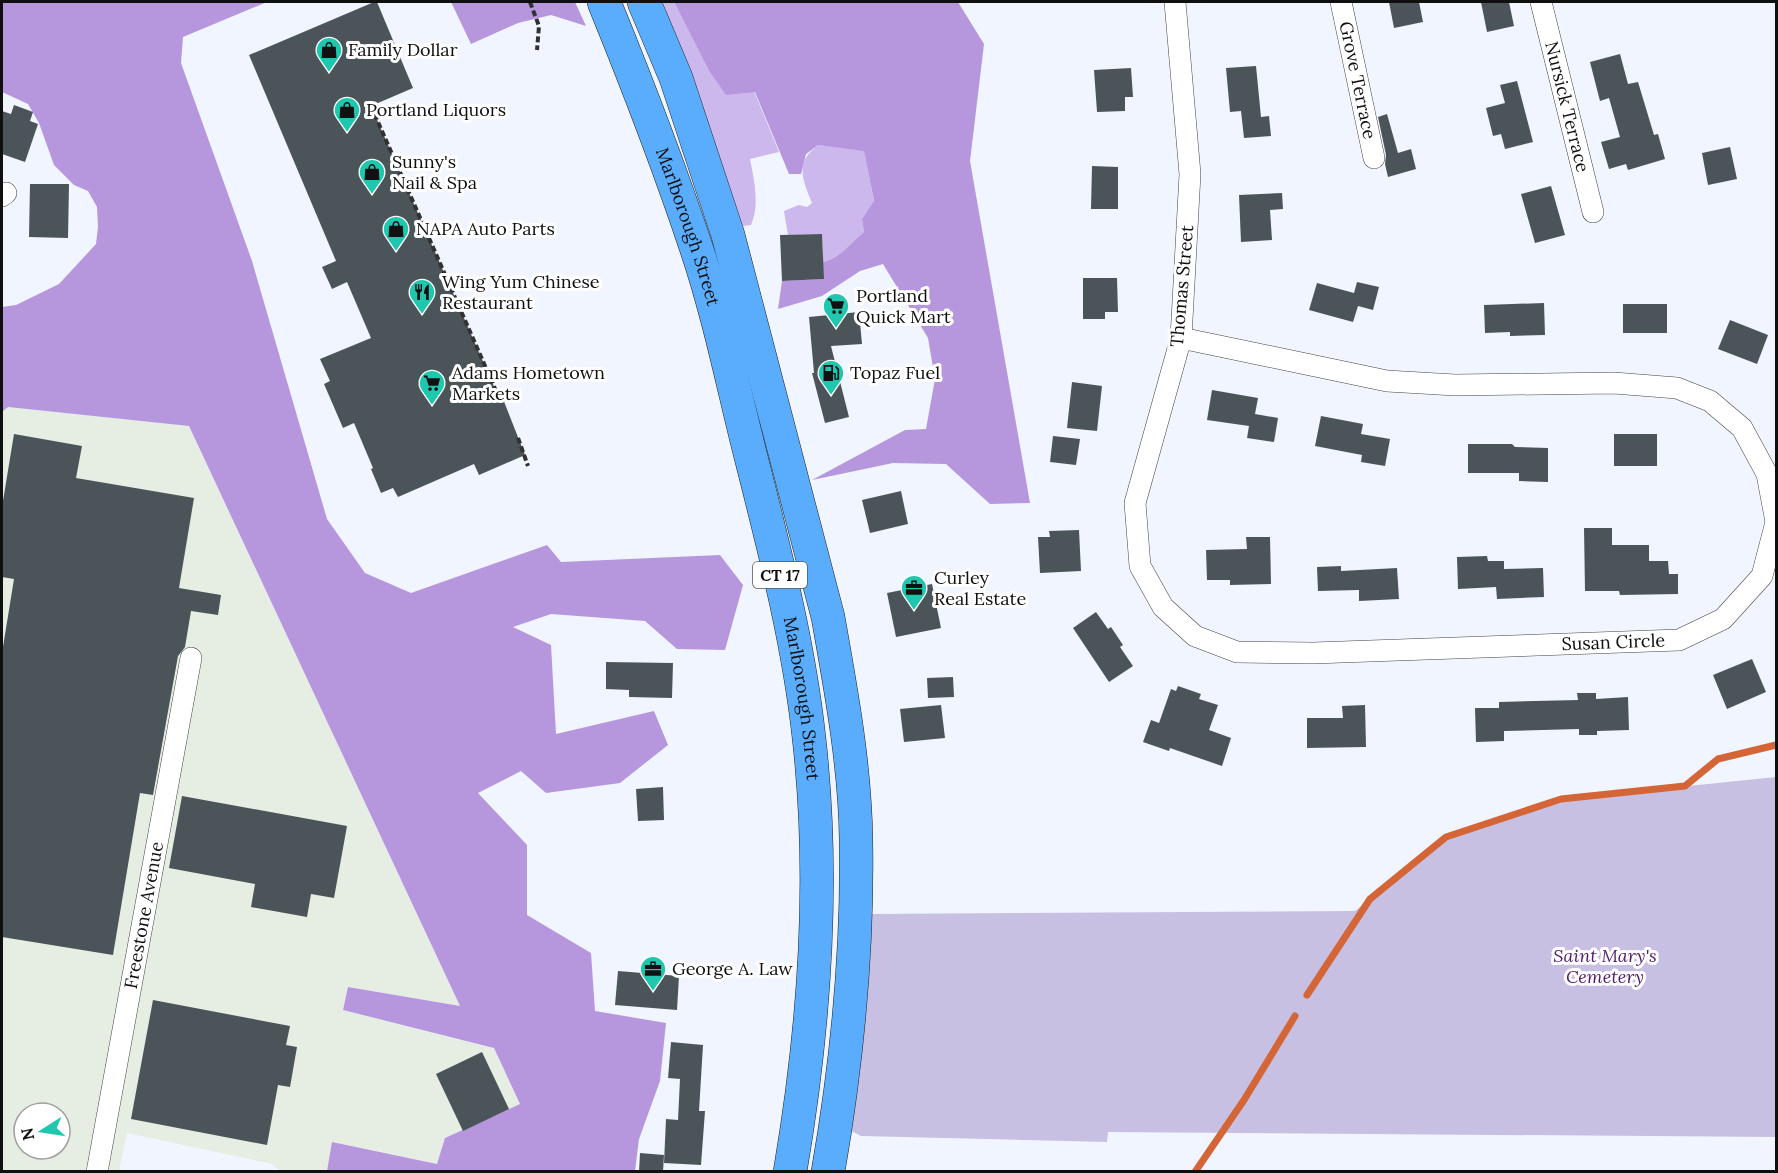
<svg xmlns="http://www.w3.org/2000/svg" width="1778" height="1173" font-family="Lora,serif">
  <style>
    .industrial { fill: #e6eee3; fill-rule: evenodd }
    .green { fill: #ccb8ec }
    .forest { fill: #b697de }
    .cemetery { fill: #c8c0e3 }
    .lines { fill: none; stroke-linecap: round; stroke-linejoin: round }
    .stream { stroke: #d46536; stroke-width: 7 }
    .building { fill: #4b5559 }
    .minor-casing { stroke: #424242; stroke-width: 22 }
    .trunk-casing { stroke: #202020; stroke-width: 34 }
    .path { stroke: #313131; stroke-width: 4; stroke-dasharray: 6 3; stroke-linecap: butt }
    .minor { stroke: #fff; stroke-width: 21 }
    .trunk { stroke: #5aacfd; stroke-width: 33 }
    .labels { text-anchor: middle; stroke-width: 6; stroke-linejoin: round; paint-order: stroke }
    .shield { fill: #fff; stroke: #575757; stroke-width: 1.5 }
    .shield-label { font-size: 16px; font-weight: bold; fill: #0f0f0f }
    .poi-label { font-size: 18px; fill: #0f0f0f; stroke: #fff; text-anchor: start }
    .street-label { font-size: 18px; fill: #0f0f0f; stroke: #fff }
    .park-label { font-size: 18px; font-style: italic; fill: #521b6b; stroke: #fff }
  </style>
  <rect width="100%" height="100%" fill="#f1f5ff"/>
  <path class="industrial" d="M8,407L189,426L460,1006L348,987L343,1010L494,1048L520,1104L446,1138L438,1164L333,1142L327,1171H280L272,1164L127,1133L119,1171L2,1172V412ZM24,1113H60V1149H24Z"/>
  <g class="green">
    <path d="M663,2H674L708,69L754,91L779,152L750,159C754,180 760,205 751,225L743,226Z"/>
    <path d="M818,145L864,150L874,202L862,219L864,232C850,243 841,258 823,262L822,235L820,234L788,235L784,211L799,205L807,207L812,203C803,180 794,163 818,145Z"/>
  </g>
  <g class="forest">
    <polygon points="2,2 267,2 183,37 181,63 252,261 327,519 365,573 411,593 547,545 561,562 720,555 743,585 725,650 677,649 645,621 551,614 513,627 551,645 556,734 654,711 668,745 620,783 546,793 521,771 478,793 527,845 527,915 591,953 595,1011 666,1023 660,1081 639,1139 635,1171 327,1171 332,1142 437,1164 445,1138 520,1104 494,1048 343,1010 348,987 460,1006 189,426 8,407 2,412 2,307 16,305 59,284 96,244 98,227 97,207 88,191 74,185 54,165 39,123 28,104 2,92"/>
    <polygon points="451,2 575,2 586,26 551,15 518,23 471,44"/>
    <path d="M674,2H958L984,44L970,161L1030,503L990,504L946,464L893,463L812,480L905,430L926,429L935,379L928,338L883,264L860,271L822,296L778,309L782,281L823,279V262C841,258 850,243 864,232L862,219L874,201L864,151L818,145L806,154L801,174H789L755,92L726,95L708,69Z"/>
  </g>
  <polygon class="cemetery" points="1776,777 1776,1137 1108,1132 1107,1142 861,1136 848,1129 870,914 1355,911 1446,837 1561,799"/>
  <g class="lines">
    <g class="stream">
      <polyline points="1307,995 1370,899 1446,837 1561,799 1685,786 1718,759 1776,745"/>
      <polyline points="1195,1172 1244,1100 1295,1016"/>
    </g>
  </g>
  <g class="building">
    <polygon points="374,2 377,2 413,88 371,106 500,400 503,399 525,455 479,475 474,464 398,497 393,488 381,493 371,469 373,468 354,423 343,428 324,384 330,381 320,359 371,338 347,282 332,289 322,267 336,261 249,55"/>
    <polygon points="1389,2 1419,2 1423,22 1394,28"/>
    <polygon points="1481,2 1509,2 1514,26 1487,32"/>
    <polygon points="1620,54 1628,84 1638,82 1654,135 1658,134 1665,159 1628,170 1626,164 1609,169 1601,142 1620,137 1609,98 1600,101 1590,62"/>
    <polygon points="1256,66 1261,117 1269,116 1271,136 1244,138 1241,111 1230,112 1226,68"/>
    <polygon points="1131,68 1133,97 1125,97 1125,111 1097,112 1094,70"/>
    <polygon points="1517,81 1533,142 1505,149 1501,134 1493,136 1486,108 1505,103 1500,85"/>
    <polygon points="14,105 33,112 30,121 38,124 25,162 2,154 2,111 11,114"/>
    <polygon points="1387,114 1398,153 1411,149 1416,169 1388,177 1385,164 1386,155 1378,117"/>
    <polygon points="1730,147 1737,179 1708,185 1702,153"/>
    <polygon points="1092,166 1118,167 1118,209 1091,209"/>
    <polygon points="30,184 69,184 68,238 29,237"/>
    <polygon points="1551,186 1565,235 1535,243 1521,194"/>
    <polygon points="1282,193 1283,209 1270,210 1272,240 1241,242 1239,195"/>
    <polygon points="822,234 824,279 782,281 780,235"/>
    <polygon points="1083,278 1117,278 1118,312 1105,312 1105,319 1083,319"/>
    <polygon points="1357,282 1379,287 1373,310 1358,306 1353,322 1309,310 1317,283 1354,293"/>
    <polygon points="1544,303 1545,335 1510,336 1510,332 1485,333 1484,305"/>
    <rect x="1623" y="304" width="44" height="29"/>
    <polygon points="859,312 862,344 831,346 849,417 825,423 812,373 814,373 809,317"/>
    <polygon points="1730,320 1768,335 1757,364 1718,349"/>
    <polygon points="1072,382 1102,386 1097,431 1067,428"/>
    <polygon points="1212,390 1258,398 1255,414 1278,418 1274,442 1247,438 1249,426 1207,420"/>
    <polygon points="1321,416 1363,424 1361,434 1390,439 1385,466 1361,462 1362,455 1315,446"/>
    <polygon points="14,434 82,446 76,478 194,498 179,588 221,595 218,615 191,611 185,647 178,656 153,795 140,793 113,955 2,937 2,653 14,579 2,577 2,507"/>
    <rect x="1614" y="434" width="43" height="32"/>
    <polygon points="1053,436 1080,439 1076,465 1050,462"/>
    <polygon points="1468,444 1512,444 1515,447 1548,448 1548,482 1519,481 1519,473 1468,473"/>
    <polygon points="901,491 908,524 870,533 862,500"/>
    <polygon points="1584,528 1612,528 1612,545 1649,545 1649,561 1668,561 1669,574 1678,574 1678,594 1620,595 1619,591 1585,591"/>
    <polygon points="1079,530 1081,571 1040,573 1038,537 1050,537 1049,531"/>
    <polygon points="1246,537 1270,537 1271,584 1230,585 1230,580 1207,580 1206,550 1247,549"/>
    <polygon points="1487,556 1488,561 1504,561 1504,569 1543,568 1544,597 1497,599 1496,587 1458,589 1457,557"/>
    <polygon points="1341,566 1341,571 1397,568 1399,599 1359,601 1359,590 1318,591 1317,567"/>
    <polygon points="932,584 941,628 896,637 887,593"/>
    <polygon points="1096,612 1108,629 1111,627 1123,645 1120,647 1133,666 1109,682 1073,628"/>
    <polygon points="1752,659 1766,692 1727,709 1713,675"/>
    <polygon points="606,662 673,663 672,698 629,697 629,690 606,689"/>
    <polygon points="953,677 954,697 928,698 927,678"/>
    <polygon points="1178,686 1201,694 1199,699 1218,705 1209,730 1231,738 1222,766 1170,748 1169,751 1143,742 1151,720 1159,723 1171,689 1176,691"/>
    <polygon points="1577,693 1596,693 1596,699 1628,697 1629,730 1597,731 1597,735 1579,735 1579,729 1504,731 1504,741 1476,742 1475,708 1499,708 1499,702 1578,700"/>
    <polygon points="941,705 945,738 904,742 900,709"/>
    <polygon points="1365,705 1366,747 1307,748 1307,718 1343,718 1342,706"/>
    <polygon points="663,787 664,820 638,821 636,789"/>
    <polygon points="182,796 347,826 334,898 311,894 307,917 251,907 255,884 169,868"/>
    <polygon points="618,971 679,976 677,1010 615,1005"/>
    <polygon points="153,1000 290,1026 286,1045 297,1047 290,1087 278,1085 267,1145 131,1119"/>
    <polygon points="671,1042 703,1045 699,1111 705,1111 701,1165 664,1163 666,1119 678,1120 680,1079 668,1078"/>
    <polygon points="482,1052 509,1109 463,1131 436,1074"/>
    <polygon points="640,1153 664,1155 663,1172 639,1172"/>
  </g>
  <g class="lines">
    <g class="minor-casing">
      <g id="minor">
        <path id="s1" d="M1175,2L1190,174L1181,338L1135,503L1140,566L1163,607L1195,636L1237,652L1313,653L1679,640L1723,619L1762,576L1776,522L1767,474L1742,428L1710,401L1677,388L1614,383L1455,385L1387,381L1181,338"/>
        <path id="s2" d="M1341,2L1374,158"/>
        <path id="s3" d="M1541,2L1593,212"/>
        <polyline points="2,196 6,193"/>
        <path id="s4" d="M97,1172L191,658"/>
      </g>
    </g>
    <g class="trunk-casing">
      <g id="trunk">
        <path id="s5" d="M604,2C637,83 669,166 697,250C720,319 734,391 752,461C775,552 799,645 809,738C825,879 814,1032 790,1172"/>
        <path d="M644,2L676,78L728,235L828,617C841,690 855,765 856,839C858,950 847,1063 828,1172"/>
      </g>
    </g>
    <g class="path">
      <polyline points="530,2 539,26 537,50"/>
      <polyline points="371,106 500,400"/>
      <polyline points="518,438 528,466"/>
    </g>
    <use href="#minor" class="minor"/>
    <use href="#trunk" class="trunk"/>
  </g>
  <defs>
    <g id="shop-pin" transform="scale(1.35)"><path d="M0 17L-7.5 6A9.5 9.5 0 1 1 7.5 6Z" fill="#1fc7ae" stroke="#fff"/><path d="M-5-2.5h2.3a2.7 3.5 0 0 1 5.4 0H5L5.5 6h-11ZM-1.5-2.5h3a1.5 2.3 0 0 0-3 0Z" fill="#111"/></g>
    <g id="restaurant-pin" transform="scale(1.35)"><path d="M0 17L-7.5 6A9.5 9.5 0 1 1 7.5 6Z" fill="#1fc7ae" stroke="#fff"/><path d="M-5-6h1v4h1v-4h1v4h1v-4h1v5L-1.5 .5V6h-2V.5L-5-1ZM5-6V6H3V1.5H1.5Q1.5-4 5-6Z" fill="#111"/></g>
    <g id="supermarket-pin" transform="scale(1.35)"><path d="M0 17L-7.5 6A9.5 9.5 0 1 1 7.5 6Z" fill="#1fc7ae" stroke="#fff"/><path d="M-6-5.5h2.5l.6 2H6L4.5 2H-2.5L-4.4-4H-6ZM-1.5 3.2a1.3 1.3 0 1 0 .1 0ZM3 3.2a1.3 1.3 0 1 0 .1 0Z" fill="#111"/></g>
    <g id="fuel-pin" transform="scale(1.35)"><path d="M0 17L-7.5 6A9.5 9.5 0 1 1 7.5 6Z" fill="#1fc7ae" stroke="#fff"/><path d="M-5.5-6h7V0h2V4h1.3V-2.5L3-4.5l.8-.8L6-3V5H2.5V1h-1V6h-7ZM-4.2-4.7v3.2H.2V-4.7Z" fill="#111"/></g>
    <g id="office-pin" transform="scale(1.35)"><path d="M0 17L-7.5 6A9.5 9.5 0 1 1 7.5 6Z" fill="#1fc7ae" stroke="#fff"/><path d="M-6-3h4V-5.5h4V-3h4V5H-6ZM-1-4.5V-3h2v-1.5ZM-6 0V1H6V0Z" fill="#111"/></g>
  </defs>
  <g fill-rule="evenodd">
    <use href="#shop-pin" x="329" y="50"/>
    <use href="#shop-pin" x="347" y="110"/>
    <use href="#shop-pin" x="372" y="172"/>
    <use href="#shop-pin" x="396" y="229"/>
    <use href="#restaurant-pin" x="422" y="292"/>
    <use href="#supermarket-pin" x="836" y="306"/>
    <use href="#fuel-pin" x="831" y="373"/>
    <use href="#supermarket-pin" x="432" y="383"/>
    <use href="#office-pin" x="914" y="588"/>
    <use href="#office-pin" x="653" y="969"/>
  </g>
  <g class="labels">
    <rect class="shield" x="753" y="562" width="54" height="26" rx="4.5"/>
    <g class="shield-label">
      <text x="780" y="581">CT 17</text>
    </g>
    <g class="poi-label">
      <text x="348" y="56">Family Dollar</text>
      <text x="366" y="116">Portland Liquors</text>
      <text x="392" y="168">Sunny's<tspan x="392" dy="21">Nail &amp; Spa</tspan></text>
      <text x="416" y="235">NAPA Auto Parts</text>
      <text x="442" y="288">Wing Yum Chinese<tspan x="442" dy="21">Restaurant</tspan></text>
      <text x="856" y="302">Portland<tspan x="856" dy="21">Quick Mart</tspan></text>
      <text x="452" y="379">Adams Hometown<tspan x="452" dy="21">Markets</tspan></text>
      <text x="850" y="379">Topaz Fuel</text>
      <text x="934" y="584">Curley<tspan x="934" dy="21">Real Estate</tspan></text>
      <text x="672" y="975">George A. Law</text>
    </g>
    <g class="street-label">
      <text dy="6" stroke="none"><textPath href="#s2" startOffset="80">Grove Terrace</textPath></text>
      <text dy="6" stroke="none"><textPath href="#s3" startOffset="108">Nursick Terrace</textPath></text>
      <text dy="6" stroke="none"><textPath href="#s5" startOffset="240">Marlborough Street</textPath></text>
      <text transform="translate(1182 286) rotate(-85)" y="6">Thomas Street</text>
      <text dy="6" stroke="none"><textPath href="#s1" startOffset="1083">Susan Circle</textPath></text>
      <text dy="6" stroke="none"><textPath href="#s5" startOffset="726">Marlborough Street</textPath></text>
      <text dy="6" stroke="none"><textPath href="#s4" startOffset="261">Freestone Avenue</textPath></text>
    </g>
    <g class="park-label">
      <text x="1605" y="962">Saint Mary's<tspan x="1605" dy="21">Cemetery</tspan></text>
    </g>
  </g>
  <rect width="1778" height="1173" fill="none" stroke="#0f0f0f" stroke-width="6"/>
  <g transform="translate(42 1131) rotate(258)"><circle r="28" fill="#ffffff" stroke="#9f9f9f" stroke-width="1.5"/>
  <path d="M0-4.5L10 22L0 15L-10 22Z" fill="#1fc7ae"/>
  <text y="-9" font-size="16" font-weight="bold" text-anchor="middle" fill="#0f0f0f">N</text>
  </g>
</svg>
